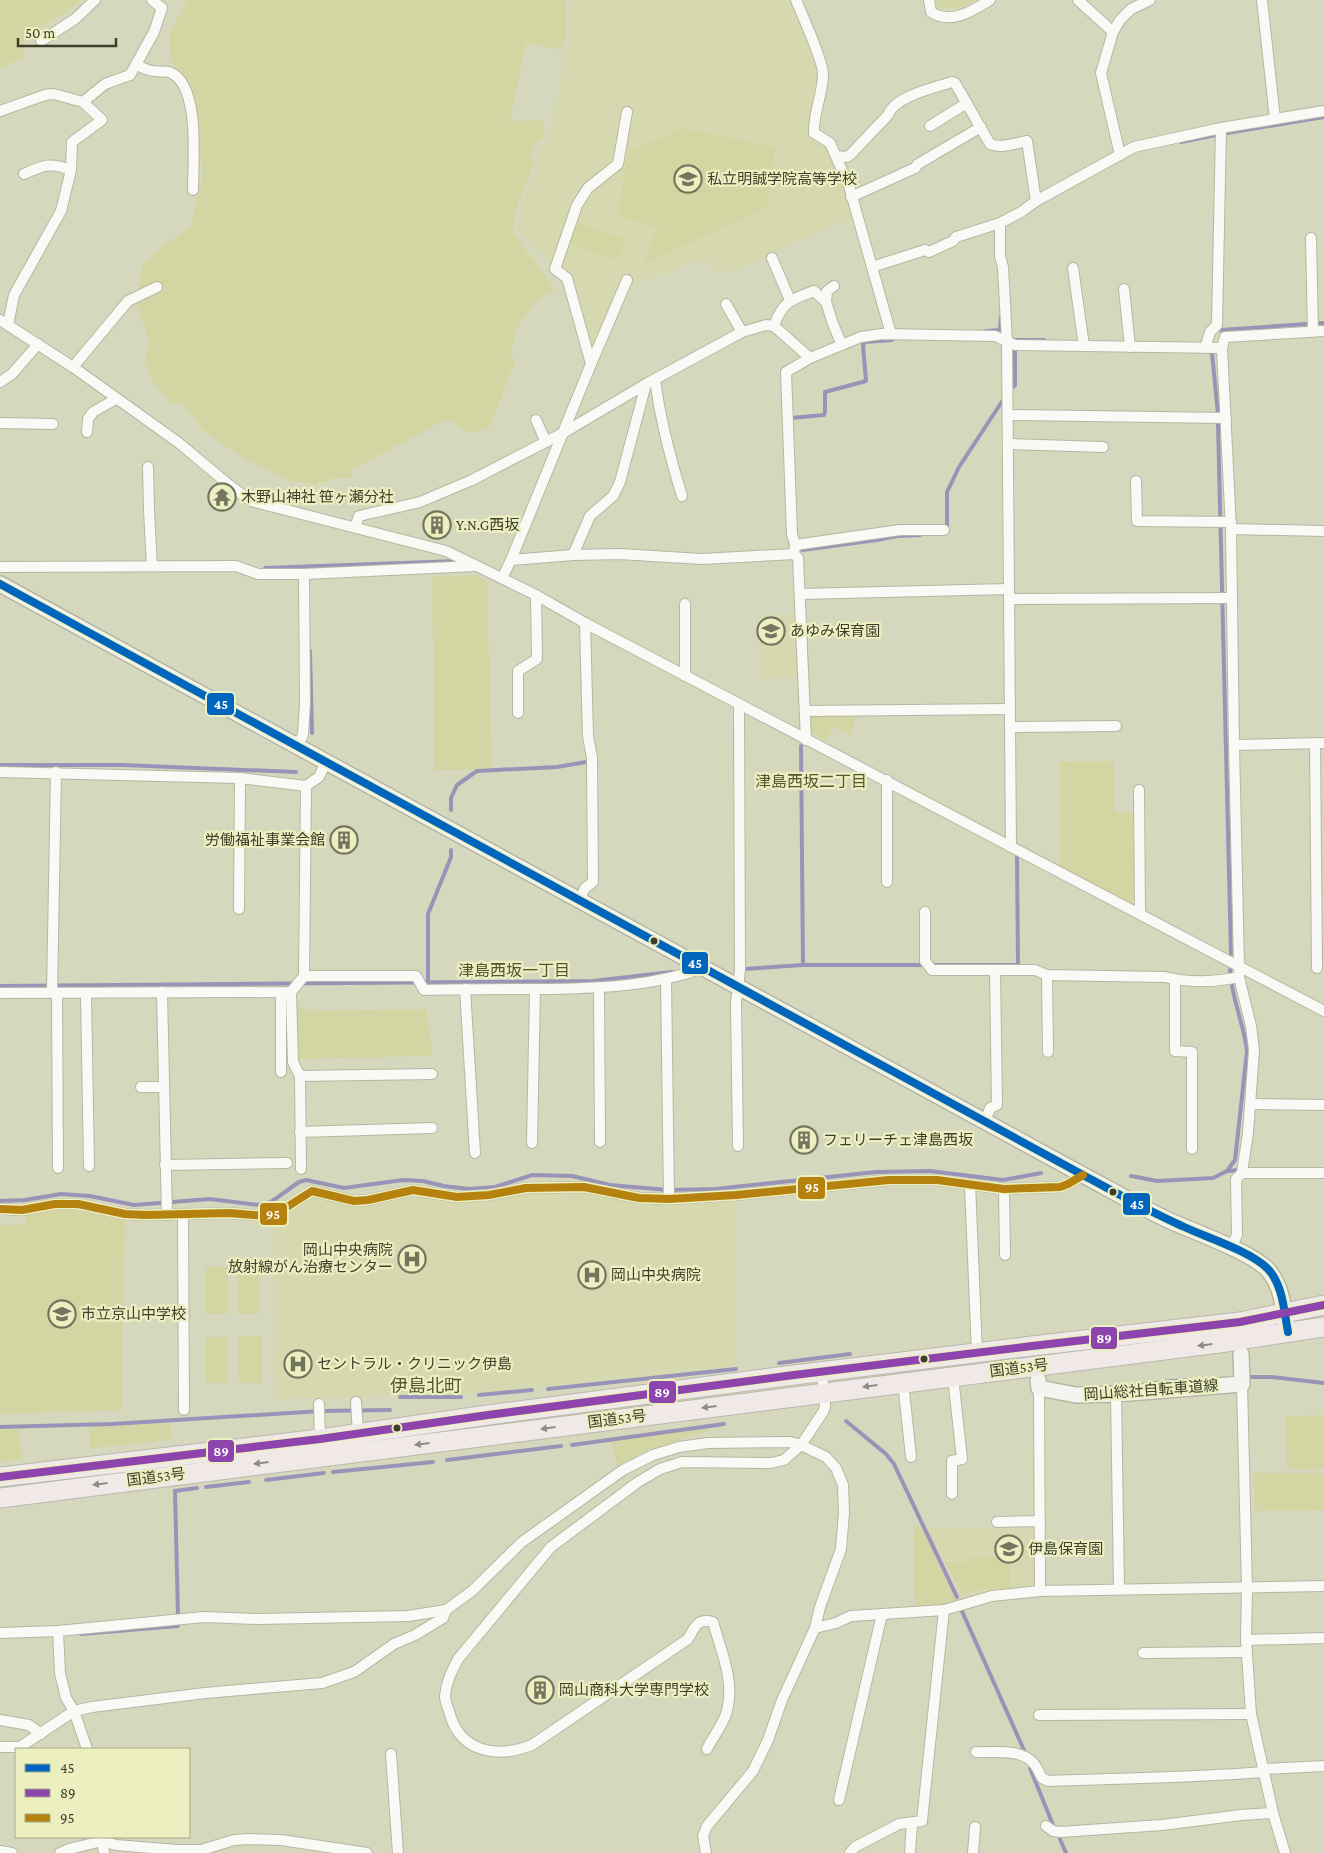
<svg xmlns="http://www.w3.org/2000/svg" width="1324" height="1853" font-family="'Crimson Pro','Noto Sans JP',serif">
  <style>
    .built { fill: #d6d9af }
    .green { fill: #d3d6a2 }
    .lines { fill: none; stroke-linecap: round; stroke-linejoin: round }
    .stream { stroke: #9a93b8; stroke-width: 4 }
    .street-casing { stroke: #b6b7a3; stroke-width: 12 }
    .secondary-casing { stroke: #b6b7a3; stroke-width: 18 }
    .highway-casing { stroke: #b8b9ab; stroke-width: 21 }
    .street { stroke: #f9f9f5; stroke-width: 10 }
    .secondary { stroke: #f6f4f1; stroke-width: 15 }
    .highway { stroke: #f0e9e8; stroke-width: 19 }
    .bus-1-casing { stroke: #ecf0c1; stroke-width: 11 }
    .bus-2-casing { stroke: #ecf0c1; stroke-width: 11 }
    .bus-3-casing { stroke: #ecf0c1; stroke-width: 11 }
    .bus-1 { stroke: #0065bd; stroke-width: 8 }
    .bus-2 { stroke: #8e44ad; stroke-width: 8 }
    .bus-3 { stroke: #b6820f; stroke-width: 8 }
    .oneway { fill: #8e8c81 }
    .bus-dot { fill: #3d3f2c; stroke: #ecf0c1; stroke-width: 2 }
    .labels { text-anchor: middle; stroke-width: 4.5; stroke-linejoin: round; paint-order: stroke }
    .poi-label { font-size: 15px; fill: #3d3f2c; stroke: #ecf0c1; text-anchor: start }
    .street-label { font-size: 15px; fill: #3d3f2c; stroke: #ecf0c1 }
    .neighbourhood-label { font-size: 16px; fill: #54562d; stroke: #ecf0c1 }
    .quarter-label { font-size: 18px; fill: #54562d; stroke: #ecf0c1 }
    .line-badge { stroke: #ecf0c1; stroke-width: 2 }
    .badge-label { font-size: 14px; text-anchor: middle; font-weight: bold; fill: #fff }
  </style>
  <rect width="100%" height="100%" fill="#d6d8be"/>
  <g class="built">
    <polygon points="577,0 792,0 821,68 812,126 823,139 847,185 854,217 717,277 709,260 689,264 630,286 632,279 623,276 591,351 572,274 552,264 518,229 523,203 535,172 538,148 547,142 551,135 553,117 569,39 569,3"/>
    <polygon points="796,614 798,678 760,679 759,615"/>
    <polygon points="584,1191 636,1201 703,1203 735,1199 736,1366 561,1385 459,1394 275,1399 274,1219 312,1195 323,1197"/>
    <polygon points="928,1528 1035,1528 1035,1589 995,1591 978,1594 962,1599"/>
  </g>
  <g class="green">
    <polygon points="0,0 80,0 70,10 24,37 24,57 0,68"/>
    <polygon points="188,0 566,0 565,40 562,50 526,43 510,121 544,120 545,135 532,149 533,165 513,218 513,233 555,289 540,298 517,327 510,356 516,359 489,428 469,433 454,422 445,420 351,470 353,478 334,478 316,485 289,481 247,460 205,432 184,405 170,402 154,383 144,361 150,342 136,305 142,265 166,243 190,227 203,175 193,98 171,61 169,34"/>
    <path d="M936,0H975V1C963,6 952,10 939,7Z"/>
    <polygon points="684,128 775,147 768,207 644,264 657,229 618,215 628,152"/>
    <polygon points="578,222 625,240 617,261 570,243"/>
    <polygon points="477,575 487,582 492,770 435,770 432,577"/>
    <polygon points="810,716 854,716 852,736 834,727 825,740 811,732"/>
    <polygon points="1114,761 1114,812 1136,813 1136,899 1130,904 1060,867 1060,762"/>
    <polygon points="297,1007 307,1007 308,1011 426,1009 433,1056 298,1059"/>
    <polygon points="78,1206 125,1217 121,1410 0,1414 0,1225 25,1225 25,1214 55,1208"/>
    <rect x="205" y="1267" width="23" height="47"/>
    <rect x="238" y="1267" width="22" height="47"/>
    <polygon points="239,1336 261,1336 262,1383 239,1383"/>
    <rect x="206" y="1337" width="22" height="46"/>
    <polygon points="722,1397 597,1413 566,1414 681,1399"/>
    <polygon points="1324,1415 1324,1469 1287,1469 1286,1416"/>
    <polygon points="170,1423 172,1439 89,1449 89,1426"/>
    <polygon points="710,1428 711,1430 647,1450 617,1467 612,1441"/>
    <polygon points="20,1429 21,1459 0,1462 0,1430"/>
    <polygon points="452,1429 452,1432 50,1482 0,1487 0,1485"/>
    <polygon points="1254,1473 1324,1473 1324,1510 1255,1511"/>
    <polygon points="914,1526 921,1526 958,1604 915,1610"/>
    <polygon points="966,1558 1010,1558 1010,1588 988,1589 962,1594 945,1562 966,1562"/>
  </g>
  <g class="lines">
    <g class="stream">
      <polyline points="1227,133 1324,117"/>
      <polyline points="1181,142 1216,135"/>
      <polyline points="1319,323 1324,323"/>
      <polyline points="1221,330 1306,324"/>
      <polyline points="986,331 1000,330 1001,316"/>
      <polyline points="1012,340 1044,340"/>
      <polyline points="1212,353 1218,414"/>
      <polyline points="1013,387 1015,385 1015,348"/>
      <polyline points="791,420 791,418 824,415 825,412 825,392 866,381 863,345 865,342 892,340 893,338"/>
      <polyline points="1218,424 1231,954"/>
      <polyline points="947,530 947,492 959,467 1003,400"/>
      <polyline points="802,550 877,540 897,536 920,535"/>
      <polyline points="265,568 456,561"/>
      <polyline points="310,651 312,733"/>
      <polyline points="801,746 803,965"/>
      <polyline points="0,765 123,765 296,772"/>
      <polyline points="451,810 451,798 457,785 477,771 557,767 586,762"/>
      <polyline points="744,969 803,965 1018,965 1017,857"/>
      <polyline points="428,982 428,914 451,857 451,850"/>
      <polyline points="0,986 593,981 672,972"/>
      <polyline points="1227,1171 1239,1170"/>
      <path d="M1131,1176L1157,1181L1213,1178L1227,1171L1235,1160L1247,1051C1244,1024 1231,997 1230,970"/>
      <polyline points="0,1201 25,1200 61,1194 90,1196 134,1205 210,1199 258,1205 271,1202 299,1182 306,1180 344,1188 403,1180 423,1181 444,1186 469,1189 495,1187 532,1175 572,1176 610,1185 668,1190 715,1189 876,1172 930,1171 1003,1180 1041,1173"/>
      <polyline points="779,1363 850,1354"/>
      <polyline points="1249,1377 1272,1377 1324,1383"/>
      <polyline points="1141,1385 1172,1381 1202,1380"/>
      <polyline points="548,1389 736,1369"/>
      <polyline points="479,1395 532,1390"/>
      <polyline points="400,1397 461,1397"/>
      <polyline points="846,1421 886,1454 894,1464 957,1597"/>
      <polyline points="0,1427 112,1424 321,1411 390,1410"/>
      <polyline points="572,1445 724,1424"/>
      <polyline points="447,1460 561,1446"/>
      <polyline points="333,1472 433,1462"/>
      <polyline points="266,1480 324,1473"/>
      <polyline points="206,1487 249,1482"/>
      <polyline points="961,1609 1024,1750"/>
      <polyline points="178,1616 175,1491 197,1488"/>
      <polyline points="81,1634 178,1626"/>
      <polyline points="1030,1768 1053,1825"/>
      <polyline points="1060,1839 1066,1853"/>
    </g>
    <g class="street-casing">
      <g id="street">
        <path d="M796,0C802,15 823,60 823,74C823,94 813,113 814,133L830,143L849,186L891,334"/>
        <path d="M929,0L931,12C951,25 972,11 990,0"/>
        <polyline points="1078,0 1113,32"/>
        <polyline points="1262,0 1275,119"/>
        <polyline points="41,41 75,19 95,0"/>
        <path d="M136,64C141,67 147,71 154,71C158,72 165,71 169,72C201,83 193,163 193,190"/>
        <polyline points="0,111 45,95 54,94 83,102"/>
        <polyline points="930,126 967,103"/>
        <polyline points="1120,155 1101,73 1113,32 1120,20 1131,9 1150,0"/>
        <path d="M836,156L847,157L851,154L888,115C895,96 934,88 952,82L955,83L990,144C1000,149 1016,143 1027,141L1036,201"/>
        <path d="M24,174C44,165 50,162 71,170"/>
        <polyline points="851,197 915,168 918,164 981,127"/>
        <polyline points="1311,238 1313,331"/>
        <polyline points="772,258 790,300"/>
        <polyline points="872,267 925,250 929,252 953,241 956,237 1000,223"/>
        <polyline points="1073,268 1084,346"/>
        <polyline points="1124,289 1130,347"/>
        <polyline points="826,302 827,291 834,286"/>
        <polyline points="726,304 742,332"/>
        <polyline points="0,320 73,367 179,443 228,484 251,501 446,551 536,595 585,623 1324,1011"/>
        <polyline points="8,325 14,295 61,211 71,170 72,142 102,120 83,102 105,84 130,75 154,32 162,8 152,0"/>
        <path d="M774,326C782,302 792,299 814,291L826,302L833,324L842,345"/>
        <polyline points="1205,348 1210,332 1217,325 1221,128"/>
        <polyline points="1222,348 1231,529 1234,745 1239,966 1239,977 1251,1026 1254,1050 1248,1133 1242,1173 1236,1179 1237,1234 1232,1248"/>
        <polyline points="591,364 567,278 555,269 577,205 588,188 618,164 627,112"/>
        <polyline points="73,367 128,301 157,287"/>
        <path d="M655,379C660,419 670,457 682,496"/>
        <polyline points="0,382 12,374 38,344"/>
        <polyline points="1008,415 1226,418"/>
        <polyline points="536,420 546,442"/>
        <polyline points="0,423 53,424"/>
        <polyline points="87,432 88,419 93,412 116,399"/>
        <polyline points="1008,444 1103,447"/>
        <polyline points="148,467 149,510 152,566"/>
        <polyline points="1136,481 1137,521 1231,522"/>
        <polyline points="355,527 359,516 420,502 472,480 563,433 646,384 742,332 766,325 774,326 810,358 861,337 882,334 995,336 1015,345 1222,348 1225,337 1324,331"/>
        <polyline points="1231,529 1324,531"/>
        <polyline points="795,545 792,534 786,372 810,358"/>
        <polyline points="573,555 590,516 613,496 620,482 646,384"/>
        <polyline points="511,560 573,555 620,554 702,559 794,554"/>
        <polyline points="0,567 236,566 258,574 304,574 475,566"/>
        <polyline points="502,578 511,560 591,364 627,280"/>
        <polyline points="800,594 1009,589"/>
        <polyline points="1009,599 1232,598"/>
        <polyline points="685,676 685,604"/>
        <polyline points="805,711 1010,709"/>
        <polyline points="518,713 518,671 537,659 536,595"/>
        <polyline points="1010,727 1116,726"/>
        <polyline points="806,740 798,558 794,554 795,545 900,530 944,530"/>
        <polyline points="1315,743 1317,968"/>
        <polyline points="1234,745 1324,743"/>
        <polyline points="297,746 303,735 305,704 304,574"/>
        <path d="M326,762L319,777L306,786L304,976H416L424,990C466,989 509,989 551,989C602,988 654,986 703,968"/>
        <polyline points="0,772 240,778 306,786"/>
        <polyline points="887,780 887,882"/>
        <polyline points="1139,790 1140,914"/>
        <polyline points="1011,847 1007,342 1003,267 1000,256 1000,223 1021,212 1036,201 1134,147 1221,128 1324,111"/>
        <polyline points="579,901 585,888 593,882 592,758 588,736 585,623"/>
        <polyline points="239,909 240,778"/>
        <path d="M925,912V961L932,970H1035L1047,975L1165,977C1188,983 1216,982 1239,977"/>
        <polyline points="1047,975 1048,1052"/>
        <polyline points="666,979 669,1199"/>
        <polyline points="1175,980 1175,1051 1192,1052 1192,1149"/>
        <polyline points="599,988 600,1142"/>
        <polyline points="465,989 475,1153"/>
        <polyline points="162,992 167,1215"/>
        <polyline points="291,992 293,1062 300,1076 432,1074"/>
        <polyline points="0,993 291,992 304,976"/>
        <polyline points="52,993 56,772"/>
        <polyline points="57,993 58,1168"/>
        <polyline points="86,993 89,1166"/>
        <polyline points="281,993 281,1072"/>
        <polyline points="300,1076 301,1169"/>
        <polyline points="141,1087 164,1087"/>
        <polyline points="1250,1104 1324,1105"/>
        <polyline points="985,1122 990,1108 997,1105 995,970"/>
        <polyline points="300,1132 432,1128"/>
        <polyline points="532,1143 535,989"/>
        <polyline points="738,1146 736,1003 740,970 739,704"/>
        <polyline points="165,1165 287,1163"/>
        <polyline points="1242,1173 1324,1173"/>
        <polyline points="970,1184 977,1353"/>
        <polyline points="1004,1189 1005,1255"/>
        <polyline points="0,1209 22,1210 55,1204 78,1204 125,1214 146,1215 229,1213 265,1216 276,1214 312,1191 354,1201 368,1200 413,1190 457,1197 489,1195 526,1188 584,1187 639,1198 669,1199 736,1195 889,1180 937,1180 1004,1189 1060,1187 1068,1184 1083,1175"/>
        <polyline points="183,1214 184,1410"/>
        <polyline points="903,1382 911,1457"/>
        <polyline points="1242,1384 1247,1588 1246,1640 1251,1714 1273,1813 1285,1853"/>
        <polyline points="1039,1388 1040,1591"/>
        <polyline points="1116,1394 1119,1589"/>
        <polyline points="356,1402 358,1433"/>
        <polyline points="319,1404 320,1439"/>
        <polyline points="952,1494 952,1461 962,1459 953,1377"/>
        <polyline points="997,1522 1040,1521"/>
        <polyline points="815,1628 836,1623 851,1616 944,1610 992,1596 1040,1591 1324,1586"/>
        <polyline points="58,1631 60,1673 66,1698 74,1711 87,1749"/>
        <polyline points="0,1633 58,1631 204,1617 258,1619 408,1616 446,1610 472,1591 522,1542 623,1470 653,1455 679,1447 708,1443 790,1442 801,1445 823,1412 825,1407 822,1372"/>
        <polyline points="1246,1640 1324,1638"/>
        <polyline points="1143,1653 1247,1652"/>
        <polyline points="1039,1715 1251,1714"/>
        <polyline points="0,1720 29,1725 41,1734"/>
        <polyline points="0,1747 20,1747 74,1711 92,1707 205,1693 322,1683 354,1672 394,1644 415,1635 443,1618 446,1610"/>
        <path d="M976,1752C994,1753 1022,1748 1034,1764C1037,1767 1039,1773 1042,1778L1048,1781C1120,1778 1192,1778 1263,1772"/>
        <polyline points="391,1754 398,1853"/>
        <polyline points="1263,1769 1324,1766"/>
        <polyline points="839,1800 882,1614"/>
        <polyline points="1046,1826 1053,1831 1060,1832 1162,1825 1241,1815 1273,1813"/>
        <polyline points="102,1837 104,1853"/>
        <polyline points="0,1851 12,1853"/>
        <polyline points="60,1853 69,1849 102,1841 116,1845 177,1850 201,1850 234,1840 249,1839 281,1840 367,1853"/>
        <path d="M706,1853L703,1836L707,1826L753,1771L768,1740L782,1700L815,1628L820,1607L841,1549L844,1513L843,1485L836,1468L826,1457L801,1445L784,1460L771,1463L682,1462L660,1469L638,1482L551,1547L458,1659C452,1671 446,1682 445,1696C445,1701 447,1706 449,1711C459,1752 496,1759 532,1745L688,1639C695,1627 697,1618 713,1622C721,1651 736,1683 726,1714C722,1726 713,1737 707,1749"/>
        <polyline points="850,1853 855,1847 899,1824 922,1821 944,1610"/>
        <polyline points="910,1853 912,1823"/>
        <polyline points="973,1853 975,1827"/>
      </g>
    </g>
    <g class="secondary-casing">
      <g id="secondary">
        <path d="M0,584L1083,1175C1111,1190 1139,1206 1168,1220C1192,1231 1252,1252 1268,1270C1281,1285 1283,1304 1286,1323"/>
        <polyline points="1038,1380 1039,1388 1076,1395 1116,1394 1242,1384 1241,1354"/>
      </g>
    </g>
    <g class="highway-casing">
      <g id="highway">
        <polyline points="0,1477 320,1439 488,1415 794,1375 1032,1346 1240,1322 1324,1305"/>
        <polyline points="0,1498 1219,1343 1324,1327"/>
      </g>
    </g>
    <use href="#street" class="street"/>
    <use href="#secondary" class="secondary"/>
    <use href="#highway" class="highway"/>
    <g class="bus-1-casing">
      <path id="bus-1" d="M0,584L1083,1175C1116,1193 1148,1211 1182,1226C1205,1237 1248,1250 1267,1268C1283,1284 1284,1311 1288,1332"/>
    </g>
    <g class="bus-2-casing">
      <polyline id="bus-2" points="0,1477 320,1439 488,1415 794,1375 1032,1346 1240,1322 1324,1305"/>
    </g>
    <g class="bus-3-casing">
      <polyline id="bus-3" points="0,1209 22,1210 55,1204 78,1204 125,1214 146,1215 229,1213 265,1216 276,1214 312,1191 354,1201 368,1200 413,1190 457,1197 489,1195 526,1188 584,1187 639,1198 669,1199 736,1195 889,1180 937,1180 1004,1189 1060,1187 1068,1184 1083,1175"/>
    </g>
    <use href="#bus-1" class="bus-1"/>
    <use href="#bus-2" class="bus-2"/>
    <use href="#bus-3" class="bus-3"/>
  </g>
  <defs><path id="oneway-solid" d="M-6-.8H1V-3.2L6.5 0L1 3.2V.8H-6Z" transform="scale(1.25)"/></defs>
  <g class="oneway">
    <use href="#oneway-solid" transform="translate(1205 1345) rotate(173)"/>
    <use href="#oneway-solid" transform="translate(870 1386) rotate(173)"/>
    <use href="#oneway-solid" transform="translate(709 1407) rotate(173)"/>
    <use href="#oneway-solid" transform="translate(548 1428) rotate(172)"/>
    <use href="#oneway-solid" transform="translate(422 1444) rotate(173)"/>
    <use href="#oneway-solid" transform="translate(261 1463) rotate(173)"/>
    <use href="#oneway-solid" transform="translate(100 1484) rotate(173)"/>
  </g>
  <defs>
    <g id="school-ring" transform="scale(1.4375)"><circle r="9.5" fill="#ecf0c1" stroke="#73755f" stroke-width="1.5"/><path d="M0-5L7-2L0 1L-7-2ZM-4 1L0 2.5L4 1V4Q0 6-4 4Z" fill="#73755f"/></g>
    <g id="temple-ring" transform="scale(1.4375)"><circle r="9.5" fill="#ecf0c1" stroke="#73755f" stroke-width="1.5"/><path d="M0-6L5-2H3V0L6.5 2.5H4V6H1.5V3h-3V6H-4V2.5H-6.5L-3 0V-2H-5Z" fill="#73755f"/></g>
    <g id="building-ring" transform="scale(1.4375)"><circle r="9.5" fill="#ecf0c1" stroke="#73755f" stroke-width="1.5"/><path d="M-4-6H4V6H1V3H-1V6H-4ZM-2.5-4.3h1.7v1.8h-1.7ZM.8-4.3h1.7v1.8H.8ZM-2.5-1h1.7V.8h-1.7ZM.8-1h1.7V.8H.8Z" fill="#73755f"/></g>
    <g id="hospital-ring" transform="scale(1.4375)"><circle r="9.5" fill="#ecf0c1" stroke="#73755f" stroke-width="1.5"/><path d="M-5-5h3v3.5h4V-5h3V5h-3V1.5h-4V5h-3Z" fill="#73755f"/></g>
  </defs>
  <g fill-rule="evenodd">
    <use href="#school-ring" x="688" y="179"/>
    <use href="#temple-ring" x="222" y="497"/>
    <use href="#building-ring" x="437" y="525"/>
    <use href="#school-ring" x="771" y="631"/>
    <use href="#building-ring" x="344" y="840"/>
    <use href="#building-ring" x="804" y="1140"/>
    <use href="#hospital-ring" x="412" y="1259"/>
    <use href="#hospital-ring" x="592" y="1275"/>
    <use href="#school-ring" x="62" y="1314"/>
    <use href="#hospital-ring" x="298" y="1364"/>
    <use href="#school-ring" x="1009" y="1549"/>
    <use href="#building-ring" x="540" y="1690"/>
  </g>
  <g class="bus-dot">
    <circle cx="654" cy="941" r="4.5"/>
    <circle cx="1113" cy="1192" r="4.5"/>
    <circle cx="924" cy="1359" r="4.5"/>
    <circle cx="397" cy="1428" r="4.5"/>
  </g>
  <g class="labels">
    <g class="poi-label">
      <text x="707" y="184">私立明誠学院高等学校</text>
      <text x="241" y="502">木野山神社 笹ヶ瀬分社</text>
      <text x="456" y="530">Y.N.G西坂</text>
      <text x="790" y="636">あゆみ保育園</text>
      <text x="325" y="845" text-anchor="end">労働福祉事業会館</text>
      <text x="823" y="1145">フェリーチェ津島西坂</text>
      <text x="393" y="1255" text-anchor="end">岡山中央病院<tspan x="393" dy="17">放射線がん治療センター</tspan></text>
      <text x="611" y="1280">岡山中央病院</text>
      <text x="81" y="1319">市立京山中学校</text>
      <text x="317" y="1369">セントラル・クリニック伊島</text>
      <text x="1028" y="1554">伊島保育園</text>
      <text x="559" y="1695">岡山商科大学専門学校</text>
    </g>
    <g class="street-label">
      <text transform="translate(1019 1368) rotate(-7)" y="5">国道53号</text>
      <text transform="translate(1151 1390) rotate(-4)" y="5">岡山総社自転車道線</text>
      <text transform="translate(617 1419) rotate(-7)" y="5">国道53号</text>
      <text transform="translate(156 1477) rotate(-7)" y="5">国道53号</text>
    </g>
    <g class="neighbourhood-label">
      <text x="811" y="787">津島西坂二丁目</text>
      <text x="514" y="976">津島西坂一丁目</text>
    </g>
    <g class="quarter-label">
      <text x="426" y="1392">伊島北町</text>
    </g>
  </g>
  <g class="line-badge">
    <rect x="206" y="692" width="29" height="24" rx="5" fill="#0065bd"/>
    <rect x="681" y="951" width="28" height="24" rx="5" fill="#0065bd"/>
    <rect x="797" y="1176" width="29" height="24" rx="5" fill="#b6820f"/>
    <rect x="1122" y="1192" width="29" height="24" rx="5" fill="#0065bd"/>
    <rect x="259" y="1202" width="29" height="24" rx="5" fill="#b6820f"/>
    <rect x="1090" y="1326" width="28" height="24" rx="5" fill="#8e44ad"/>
    <rect x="648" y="1380" width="29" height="24" rx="5" fill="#8e44ad"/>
    <rect x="207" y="1439" width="28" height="24" rx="5" fill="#8e44ad"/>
  </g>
  <g class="badge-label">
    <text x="221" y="709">45</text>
    <text x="695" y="968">45</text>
    <text x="812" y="1192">95</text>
    <text x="1137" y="1209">45</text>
    <text x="273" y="1219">95</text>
    <text x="1104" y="1343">89</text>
    <text x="662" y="1397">89</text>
    <text x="221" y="1456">89</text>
  </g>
  <rect x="15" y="1748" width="175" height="90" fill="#ecf0c1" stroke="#a6a985"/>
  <rect x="25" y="1764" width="25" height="8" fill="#0065bd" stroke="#a6a985"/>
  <text x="60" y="1773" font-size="15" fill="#3d3f2c">45</text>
  <rect x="25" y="1789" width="25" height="8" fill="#8e44ad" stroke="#a6a985"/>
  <text x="60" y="1798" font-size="15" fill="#3d3f2c">89</text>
  <rect x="25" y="1814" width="25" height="8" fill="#b6820f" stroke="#a6a985"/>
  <text x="60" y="1823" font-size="15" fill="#3d3f2c">95</text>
  <path d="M18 38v8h98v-8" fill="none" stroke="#3d3f2c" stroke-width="2.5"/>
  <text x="25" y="38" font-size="15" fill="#3d3f2c" stroke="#ecf0c1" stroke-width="4" paint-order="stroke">50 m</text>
</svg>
